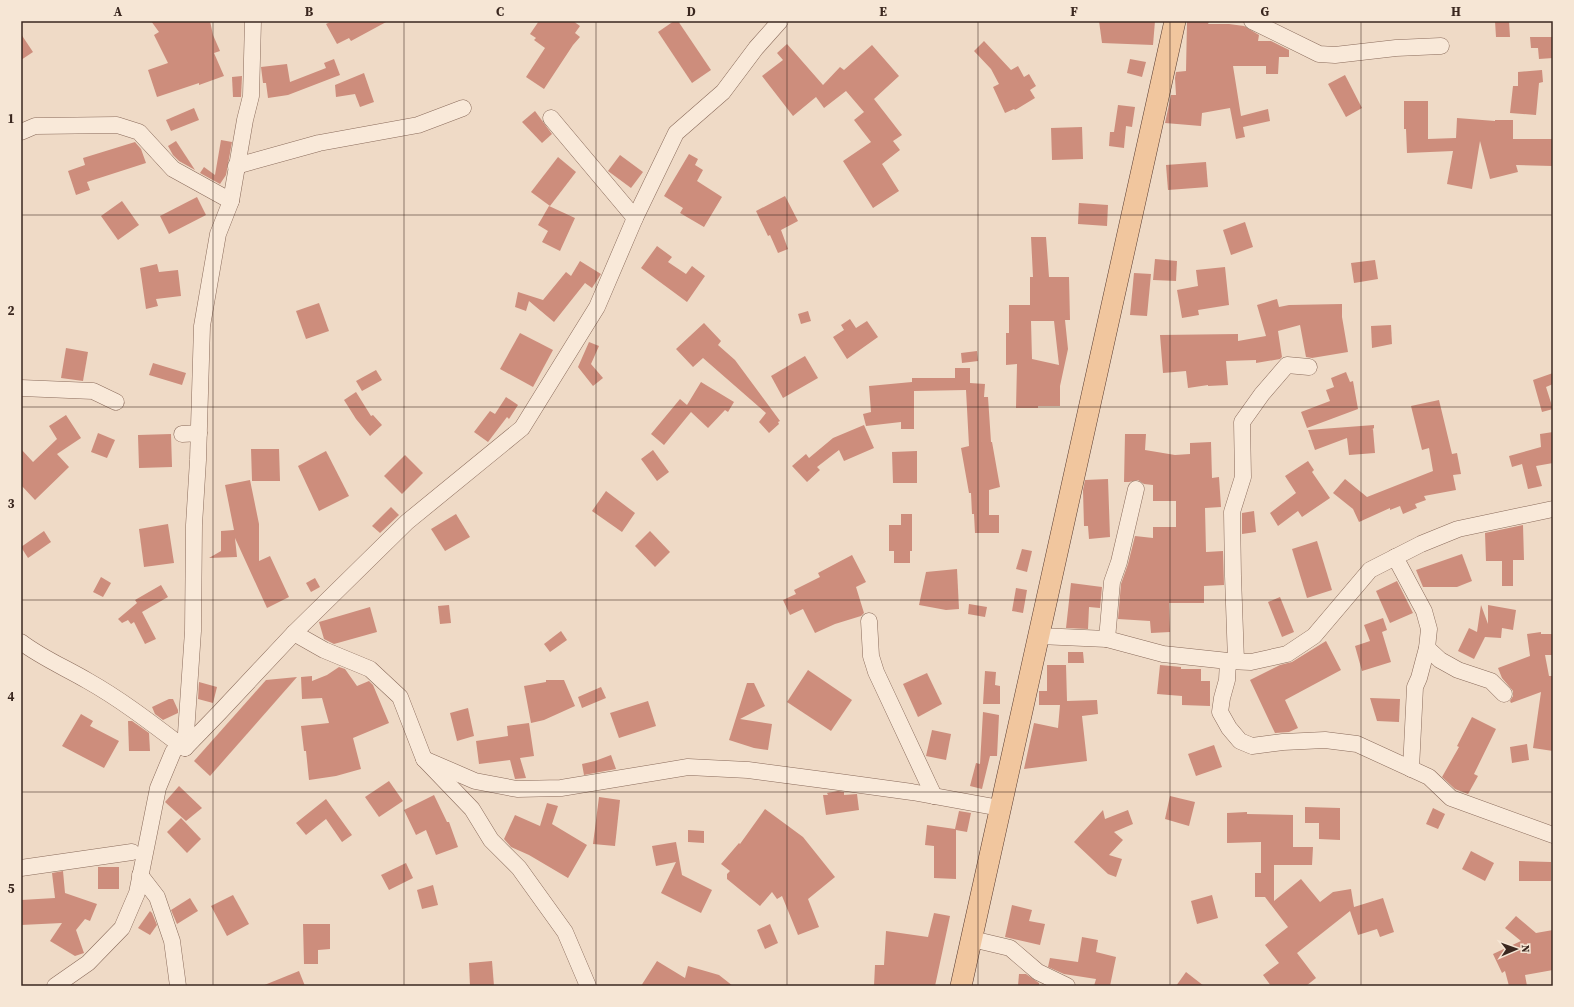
<svg xmlns="http://www.w3.org/2000/svg" width="1574" height="1007" font-family="'Source Serif 4',serif">
  <style>
    .building { fill: #cd8d7c; fill-rule: evenodd }
    .lines { fill: none; stroke-linecap: round; stroke-linejoin: round }
    .minor-casing { stroke: #8a6b5b; stroke-width: 17 }
    .major-casing { stroke: #583a2f; stroke-width: 22 }
    .minor { stroke: #f9e9d9; stroke-width: 16 }
    .major { stroke: #f1c69e; stroke-width: 21 }
    .grid { fill: none; stroke: #3a271f; stroke-width: 1; stroke-opacity: 0.55 }
    .neatline { fill: none; stroke: #3a271f; stroke-width: 1.5 }
    .grid-label { font-size: 13px; text-anchor: middle; font-weight: bold; fill: #3a271f }
  </style>
  <rect width="100%" height="100%" fill="#efdac6"/>
  <g class="building">
    <polygon points="151,21 210,21 213,35 220,51 214,53 224,76 199,85 199,83 157,97 148,70 168,63 154,35 159,32"/>
    <polygon points="332,21 388,21 351,41 349,38 337,44 326,24"/>
    <polygon points="539,21 573,21 580,26 575,33 580,37 573,45 544,89 526,77 545,48 534,40 536,38 530,34"/>
    <polygon points="674,21 678,21 711,70 692,83 658,32"/>
    <polygon points="1099,21 1155,21 1153,45 1102,43"/>
    <polygon points="1187,21 1209,22 1208,24 1229,24 1244,26 1259,35 1258,41 1271,41 1289,50 1289,57 1279,57 1278,74 1266,74 1266,66 1233,66 1241,116 1268,109 1270,121 1243,127 1245,137 1236,139 1230,108 1202,113 1201,126 1165,123 1171,95 1176,95 1175,78 1176,72 1186,71"/>
    <polygon points="1495,21 1509,21 1510,37 1496,37"/>
    <polygon points="21,34 33,52 21,60"/>
    <polygon points="1530,37 1553,37 1553,58 1539,59 1538,48 1531,48"/>
    <polygon points="984,41 1011,70 1018,66 1024,77 1029,74 1036,86 1030,90 1035,98 1015,110 1014,109 1005,113 993,87 999,84 991,69 974,51"/>
    <polygon points="787,44 823,85 840,67 844,70 872,45 899,76 874,99 902,135 893,141 900,150 882,164 899,191 873,208 843,161 871,142 854,120 864,112 846,91 824,108 816,97 793,116 762,76 783,60 777,53"/>
    <polygon points="334,59 340,75 288,95 268,98 266,83 263,83 261,67 287,64 290,82 326,68 324,63"/>
    <polygon points="1130,59 1146,62 1142,77 1127,73"/>
    <polygon points="1542,70 1543,82 1539,83 1536,115 1510,113 1513,86 1518,86 1518,72"/>
    <polygon points="364,73 374,102 360,107 355,94 336,97 335,85"/>
    <polygon points="1345,75 1362,108 1346,117 1328,84"/>
    <polygon points="242,76 241,97 233,97 232,77"/>
    <polygon points="1404,101 1428,101 1428,139 1456,138 1457,118 1495,121 1495,120 1513,120 1513,139 1553,139 1553,166 1516,165 1518,172 1490,179 1480,141 1472,189 1447,184 1453,151 1407,153 1406,129 1404,129"/>
    <polygon points="1118,105 1135,107 1132,127 1126,126 1124,148 1109,146 1110,132 1114,132"/>
    <polygon points="194,108 199,120 171,131 166,120"/>
    <polygon points="535,111 552,134 542,143 522,122"/>
    <polygon points="1082,127 1083,159 1052,160 1051,128"/>
    <polygon points="221,140 232,142 226,175 220,184 200,173 204,167 215,175"/>
    <polygon points="176,141 195,170 179,161 173,155 168,146"/>
    <polygon points="135,142 141,149 146,163 87,182 90,190 76,195 68,171 85,165 83,158"/>
    <polygon points="689,154 698,159 695,165 703,170 697,181 722,197 704,227 680,213 683,208 664,196"/>
    <polygon points="620,155 643,172 631,188 608,171"/>
    <polygon points="558,157 576,172 550,206 531,192"/>
    <polygon points="1206,162 1208,187 1168,190 1166,165"/>
    <polygon points="785,196 798,221 781,230 788,249 778,253 770,235 768,236 756,211"/>
    <polygon points="197,197 206,215 169,234 160,216"/>
    <polygon points="122,201 139,225 118,240 101,216"/>
    <polygon points="1079,203 1108,205 1107,226 1078,224"/>
    <polygon points="549,206 575,218 560,251 542,242 548,231 538,225"/>
    <polygon points="1245,222 1253,247 1231,255 1223,230"/>
    <path d="M1031,237H1046L1049,277H1069L1070,320H1065L1068,349L1060,386V406H1038V408H1016L1017,364L1006,365V333H1009V305H1030V277H1033ZM1031,321H1054L1059,365L1032,359Z"/>
    <polygon points="657,246 672,257 668,262 686,274 692,266 705,276 687,302 641,268"/>
    <polygon points="1155,259 1177,261 1176,281 1153,280"/>
    <polygon points="1375,260 1378,279 1354,283 1351,263"/>
    <polygon points="580,261 601,274 592,288 585,283 554,322 529,301 526,311 515,307 518,292 543,300 566,272 571,276"/>
    <polygon points="157,264 159,272 178,270 181,296 156,299 158,306 146,309 140,268"/>
    <polygon points="1225,267 1229,305 1198,310 1199,315 1182,318 1177,290 1198,286 1196,270"/>
    <polygon points="1134,273 1151,274 1147,316 1130,315"/>
    <polygon points="1277,299 1279,307 1289,305 1342,304 1342,317 1348,352 1312,358 1306,357 1300,325 1278,331 1282,357 1280,359 1256,363 1256,360 1226,361 1228,385 1208,386 1208,385 1188,388 1186,371 1163,373 1160,335 1238,334 1238,341 1266,336 1257,305"/>
    <polygon points="319,303 329,331 306,339 296,311"/>
    <polygon points="808,311 811,321 801,324 798,314"/>
    <polygon points="850,319 856,328 867,321 878,337 847,359 833,337 844,330 841,325"/>
    <polygon points="704,323 721,341 718,345 735,360 780,421 778,422 779,424 769,433 759,422 766,413 703,358 693,367 676,349"/>
    <polygon points="1391,325 1392,344 1372,348 1371,326"/>
    <polygon points="520,333 553,350 533,387 500,369"/>
    <polygon points="589,342 599,346 591,364 603,378 593,386 578,367"/>
    <polygon points="66,348 88,352 83,381 61,378"/>
    <polygon points="977,351 978,361 962,363 961,353"/>
    <polygon points="805,356 818,378 783,398 771,376"/>
    <polygon points="153,363 186,373 182,385 149,375"/>
    <polygon points="955,368 970,368 970,383 985,384 984,397 988,397 991,442 992,442 1000,487 989,490 989,515 999,515 999,533 975,533 974,514 972,514 971,493 969,493 961,448 969,446 966,390 914,391 914,429 901,429 901,422 866,426 863,414 871,412 869,386 912,382 912,378 955,378"/>
    <polygon points="376,370 382,380 362,391 356,381"/>
    <polygon points="1346,372 1350,382 1353,381 1358,409 1307,428 1301,412 1330,401 1326,390 1334,387 1331,378"/>
    <polygon points="1553,373 1553,384 1546,387 1553,409 1542,412 1533,380"/>
    <polygon points="701,382 734,402 728,412 725,410 708,428 691,412 664,445 651,434 680,399 687,405"/>
    <polygon points="356,392 371,416 373,415 382,425 370,436 356,419 344,400"/>
    <polygon points="506,397 518,405 509,419 507,417 488,442 474,432 490,411 495,414"/>
    <polygon points="1439,400 1452,454 1457,453 1461,474 1453,475 1456,490 1424,496 1426,500 1415,504 1417,508 1403,514 1400,506 1390,510 1390,508 1359,522 1353,509 1333,493 1345,479 1367,497 1433,471 1429,448 1422,450 1411,406"/>
    <polygon points="66,415 81,438 57,454 69,467 35,500 21,485 21,449 33,462 57,439 49,426"/>
    <polygon points="864,425 874,448 844,461 839,450 817,467 820,470 807,482 792,466 806,454 809,458 833,438"/>
    <polygon points="1374,425 1374,428 1371,430 1373,429 1375,453 1349,455 1347,438 1315,450 1308,430"/>
    <polygon points="1553,432 1553,463 1536,466 1542,486 1528,489 1522,464 1512,467 1509,456 1541,447 1540,434"/>
    <polygon points="98,433 115,440 107,458 91,452"/>
    <polygon points="171,434 172,467 139,468 138,435"/>
    <polygon points="1125,434 1146,434 1145,450 1175,455 1190,454 1190,443 1211,442 1212,478 1219,477 1221,507 1205,508 1206,552 1223,551 1224,585 1204,586 1204,603 1169,603 1170,632 1151,633 1150,621 1118,619 1121,584 1128,564 1135,536 1153,538 1153,527 1176,527 1176,501 1153,501 1153,485 1144,484 1138,480 1129,482 1124,482"/>
    <polygon points="251,449 279,449 280,481 252,481"/>
    <polygon points="653,450 669,472 657,481 641,459"/>
    <polygon points="326,451 349,496 319,511 298,466"/>
    <polygon points="917,451 917,483 893,483 892,452"/>
    <polygon points="405,455 423,473 402,494 384,476"/>
    <polygon points="1308,461 1314,470 1312,472 1330,498 1302,517 1298,511 1278,526 1270,513 1296,493 1285,476"/>
    <polygon points="1108,479 1110,537 1089,539 1088,526 1084,526 1083,490 1085,480"/>
    <polygon points="250,480 259,524 259,561 270,556 289,597 267,608 235,538 237,557 209,558 221,551 221,531 234,530 225,485"/>
    <polygon points="606,491 635,513 622,532 592,511"/>
    <polygon points="391,507 399,515 380,533 372,526"/>
    <polygon points="1254,511 1256,532 1242,534 1242,513"/>
    <polygon points="456,514 470,537 445,551 431,529"/>
    <polygon points="901,514 912,514 912,551 910,551 910,563 894,563 894,551 889,551 889,525 901,525"/>
    <polygon points="168,524 174,563 144,567 139,529"/>
    <polygon points="1523,525 1524,560 1513,560 1513,586 1502,586 1502,561 1486,561 1485,533"/>
    <polygon points="44,531 51,542 28,558 21,547"/>
    <polygon points="650,531 670,552 655,567 635,546"/>
    <polygon points="1317,541 1332,590 1307,598 1292,549"/>
    <polygon points="1022,549 1032,551 1027,572 1016,569"/>
    <polygon points="1462,554 1472,581 1457,587 1423,587 1416,570"/>
    <polygon points="852,555 866,582 856,587 864,613 861,616 835,624 815,633 803,609 790,615 783,600 796,594 794,590 820,577 818,573"/>
    <polygon points="957,569 959,609 946,610 919,605 926,572"/>
    <polygon points="101,577 111,583 103,597 93,592"/>
    <polygon points="315,578 320,587 311,592 306,583"/>
    <polygon points="1397,581 1413,613 1390,623 1376,591"/>
    <polygon points="1071,583 1102,587 1100,608 1089,607 1088,629 1066,628"/>
    <polygon points="161,585 168,597 142,612 156,639 145,644 134,622 131,624 128,620 122,623 118,619 137,603 135,600"/>
    <polygon points="1016,588 1027,590 1023,613 1012,611"/>
    <polygon points="1280,597 1294,632 1282,637 1268,602"/>
    <polygon points="969,604 987,607 985,617 968,614"/>
    <polygon points="449,605 451,623 440,624 438,606"/>
    <polygon points="1481,605 1488,624 1488,605 1516,610 1513,630 1502,628 1501,638 1485,637 1474,659 1458,651 1469,628 1477,632"/>
    <polygon points="370,607 377,632 334,644 324,639 319,622"/>
    <polygon points="1383,618 1387,630 1382,632 1391,662 1362,671 1355,646 1370,641 1364,625"/>
    <polygon points="561,631 567,640 550,652 544,644"/>
    <polygon points="1541,632 1541,634 1553,634 1553,655 1545,655 1549,676 1553,676 1553,751 1533,748 1541,692 1511,703 1510,701 1513,696 1513,691 1502,678 1498,668 1530,656 1527,634"/>
    <polygon points="1326,641 1341,670 1285,700 1298,728 1289,732 1275,733 1250,680 1280,665 1292,662"/>
    <polygon points="1068,652 1083,652 1084,663 1068,663"/>
    <polygon points="1047,665 1066,665 1067,701 1097,700 1098,714 1082,716 1087,761 1024,769 1034,723 1058,728 1060,705 1039,705 1039,691 1047,691"/>
    <polygon points="1160,665 1181,667 1181,669 1201,669 1201,681 1210,681 1210,706 1182,705 1182,696 1157,694"/>
    <polygon points="339,667 345,669 357,686 369,681 373,685 389,723 353,738 361,769 336,776 309,780 306,751 304,751 301,726 329,723 322,698 302,699 301,677 312,676 312,681 327,675"/>
    <polygon points="808,670 852,700 831,731 787,702"/>
    <polygon points="985,671 996,672 995,685 1000,686 1000,704 983,704"/>
    <polygon points="927,673 942,704 918,717 903,684"/>
    <polygon points="297,677 210,776 194,761 266,680"/>
    <polygon points="546,680 564,680 575,706 544,720 531,723 524,686 546,682"/>
    <polygon points="199,682 217,687 213,703 198,699"/>
    <polygon points="747,683 754,683 765,706 740,719 772,724 768,750 754,748 729,740"/>
    <polygon points="601,687 606,698 582,708 578,697"/>
    <polygon points="1370,698 1400,699 1399,722 1377,721"/>
    <polygon points="169,699 173,699 178,710 178,713 163,720 155,714 152,707"/>
    <polygon points="648,701 656,726 619,738 610,713"/>
    <polygon points="468,708 474,736 457,741 450,713"/>
    <polygon points="983,712 999,715 997,756 990,756 982,789 970,786 976,763 980,764"/>
    <polygon points="81,714 93,721 90,726 119,741 104,768 62,746"/>
    <polygon points="1472,717 1496,729 1474,774 1478,776 1468,794 1455,789 1442,777 1459,747 1457,746"/>
    <polygon points="128,721 132,721 149,733 150,751 129,751"/>
    <polygon points="529,723 534,756 520,758 526,778 515,779 510,760 479,764 476,741 508,736 507,726"/>
    <polygon points="932,730 951,734 946,760 926,756"/>
    <polygon points="1527,744 1529,760 1512,763 1510,747"/>
    <polygon points="1214,745 1222,767 1196,776 1188,754"/>
    <polygon points="611,755 616,769 584,775 582,764 595,761"/>
    <polygon points="389,781 403,801 379,817 365,797"/>
    <polygon points="179,786 202,808 186,821 165,802"/>
    <polygon points="838,791 844,792 844,795 857,794 859,810 826,815 823,795 828,795 827,793"/>
    <polygon points="434,795 447,822 449,822 458,847 436,855 426,830 416,835 404,810"/>
    <polygon points="1170,796 1195,802 1189,826 1165,819"/>
    <polygon points="599,797 620,800 615,846 593,844"/>
    <polygon points="326,799 352,835 342,842 326,819 306,835 296,823"/>
    <polygon points="547,803 558,806 552,824 587,845 568,878 529,855 511,847 504,839 515,815 540,826"/>
    <polygon points="1305,807 1340,808 1340,840 1319,839 1319,823 1305,823"/>
    <polygon points="1433,808 1445,814 1438,829 1426,824"/>
    <polygon points="765,809 803,837 835,877 808,899 819,927 798,935 782,896 777,899 772,892 760,906 727,879 727,874 730,871 721,864 739,843 740,844"/>
    <polygon points="1103,810 1105,819 1128,810 1133,824 1114,832 1123,840 1109,855 1122,859 1116,877 1108,874 1074,842"/>
    <polygon points="959,811 971,813 967,832 956,830 956,879 934,878 934,846 925,845 927,825 955,829"/>
    <polygon points="1247,812 1247,814 1293,815 1293,847 1313,847 1312,865 1274,865 1274,901 1301,879 1320,902 1333,892 1351,889 1354,907 1383,898 1394,932 1380,937 1377,929 1358,935 1350,911 1297,953 1316,978 1306,986 1271,986 1263,975 1279,963 1265,945 1288,927 1265,897 1255,897 1255,873 1261,873 1261,842 1227,843 1227,813"/>
    <polygon points="181,818 201,839 187,853 167,832"/>
    <polygon points="688,830 704,831 704,843 688,842"/>
    <polygon points="676,842 682,875 712,890 701,913 661,893 676,862 656,866 652,846"/>
    <polygon points="1471,851 1494,863 1485,881 1462,869"/>
    <polygon points="1519,861 1551,862 1551,881 1519,881"/>
    <polygon points="406,863 413,878 389,890 381,875"/>
    <rect x="98" y="867" width="21" height="22"/>
    <polygon points="63,871 65,893 97,904 90,921 85,919 76,930 84,953 75,956 50,941 62,923 21,925 21,900 55,898 52,873"/>
    <polygon points="433,885 438,905 422,909 417,890"/>
    <polygon points="233,895 249,924 227,936 211,906"/>
    <polygon points="1212,895 1218,918 1197,924 1191,901"/>
    <polygon points="190,898 198,911 177,924 171,910"/>
    <polygon points="1012,905 1032,910 1029,921 1045,924 1040,945 1005,937"/>
    <polygon points="150,911 152,913 157,925 150,935 138,928"/>
    <polygon points="934,913 950,916 935,986 874,986 875,965 884,965 886,931 928,937"/>
    <polygon points="1516,916 1536,933 1553,930 1553,970 1525,975 1527,986 1509,986 1505,971 1502,973 1493,954 1521,941 1505,928"/>
    <polygon points="303,924 330,924 330,949 318,950 318,964 304,964"/>
    <polygon points="770,924 778,943 765,949 757,930"/>
    <polygon points="1082,937 1098,940 1096,952 1116,957 1110,986 1094,986 1096,979 1064,974 1048,967 1050,958 1078,962"/>
    <polygon points="492,961 494,986 470,986 469,963"/>
    <polygon points="657,961 685,978 688,966 719,975 733,986 641,986"/>
    <polygon points="299,971 305,986 262,986"/>
    <polygon points="1186,972 1204,986 1176,986"/>
    <polygon points="1019,974 1026,974 1039,983 1039,986 1018,986"/>
  </g>
  <g class="lines">
    <g class="minor-casing">
      <g id="minor">
        <polyline points="1252,21 1319,54 1335,55 1396,48 1441,46"/>
        <polyline points="551,118 635,218"/>
        <polyline points="21,132 35,126 117,125 139,132 173,169 231,201"/>
        <polyline points="236,166 319,143 418,125 463,108"/>
        <polyline points="21,388 93,391 116,402"/>
        <polyline points="182,434 199,433"/>
        <polyline points="1395,557 1424,611 1429,629 1427,648 1419,678 1415,687 1411,769"/>
        <polyline points="869,621 871,656 876,672 934,796"/>
        <polyline points="294,633 324,650 370,669 400,697 424,759 472,809 491,840 519,868 565,932 588,986"/>
        <polyline points="1039,636 1107,639 1163,654 1228,661 1251,662 1287,654 1314,636 1370,570 1421,544 1458,529 1553,509"/>
        <polyline points="1107,639 1112,582 1119,562 1136,489"/>
        <path d="M21,642C42,658 66,668 88,681C120,699 150,722 179,744"/>
        <polyline points="1427,648 1440,660 1458,670 1491,681 1504,694"/>
        <polyline points="1228,661 1227,680 1222,698 1220,712 1229,728 1240,741 1252,746 1283,742 1325,740 1357,744 1429,777 1451,798 1553,835"/>
        <polyline points="1236,661 1233,576 1232,512 1243,477 1242,422 1262,394 1287,365 1309,367"/>
        <polyline points="185,748 193,631 194,525 198,460 202,326 218,234 231,201 245,120 251,96 253,21"/>
        <polyline points="424,759 475,781 517,789 561,788 688,767 748,770 839,782 912,792 1000,808"/>
        <polyline points="21,868 132,852"/>
        <polyline points="140,875 157,897 172,941 178,986"/>
        <polyline points="972,939 1010,948 1038,972 1067,986"/>
        <polyline points="55,986 88,963 122,928 137,893 158,788 173,752 179,744 185,748 219,713 294,633 407,522 522,428 597,307 635,218 676,133 723,92 756,48 780,21"/>
      </g>
    </g>
    <g class="major-casing">
      <polyline id="major" points="961,986 1175,21"/>
    </g>
    <use href="#minor" class="minor"/>
    <use href="#major" class="major"/>
  </g>
  <path class="grid" d="M213,21V986M404,21V986M596,21V986M787,21V986M978,21V986M1170,21V986M1361,21V986M21,215H1553M21,407H1553M21,600H1553M21,792H1553"/>
  <rect width="1574" height="1007" fill="none" stroke="#f6e6d5" stroke-width="44"/>
  <g transform="translate(1516 949) rotate(88)" stroke="#f6e6d5" stroke-width="3" paint-order="stroke">
  <path d="M0-3L7 15L0 10L-7 15Z" fill="#3a271f"/>
  <text y="-6" font-size="11" font-weight="bold" text-anchor="middle" fill="#3a271f">N</text>
  </g>
  <rect x="22" y="22" width="1530" height="963" class="neatline"/>
  <g class="grid-label">
    <text x="118" y="16">A</text>
    <text x="309" y="16">B</text>
    <text x="500" y="16">C</text>
    <text x="691" y="16">D</text>
    <text x="883" y="16">E</text>
    <text x="1074" y="16">F</text>
    <text x="1265" y="16">G</text>
    <text x="1456" y="16">H</text>
    <text x="11" y="123">1</text>
    <text x="11" y="315">2</text>
    <text x="11" y="508">3</text>
    <text x="11" y="701">4</text>
    <text x="11" y="893">5</text>
  </g>
</svg>
